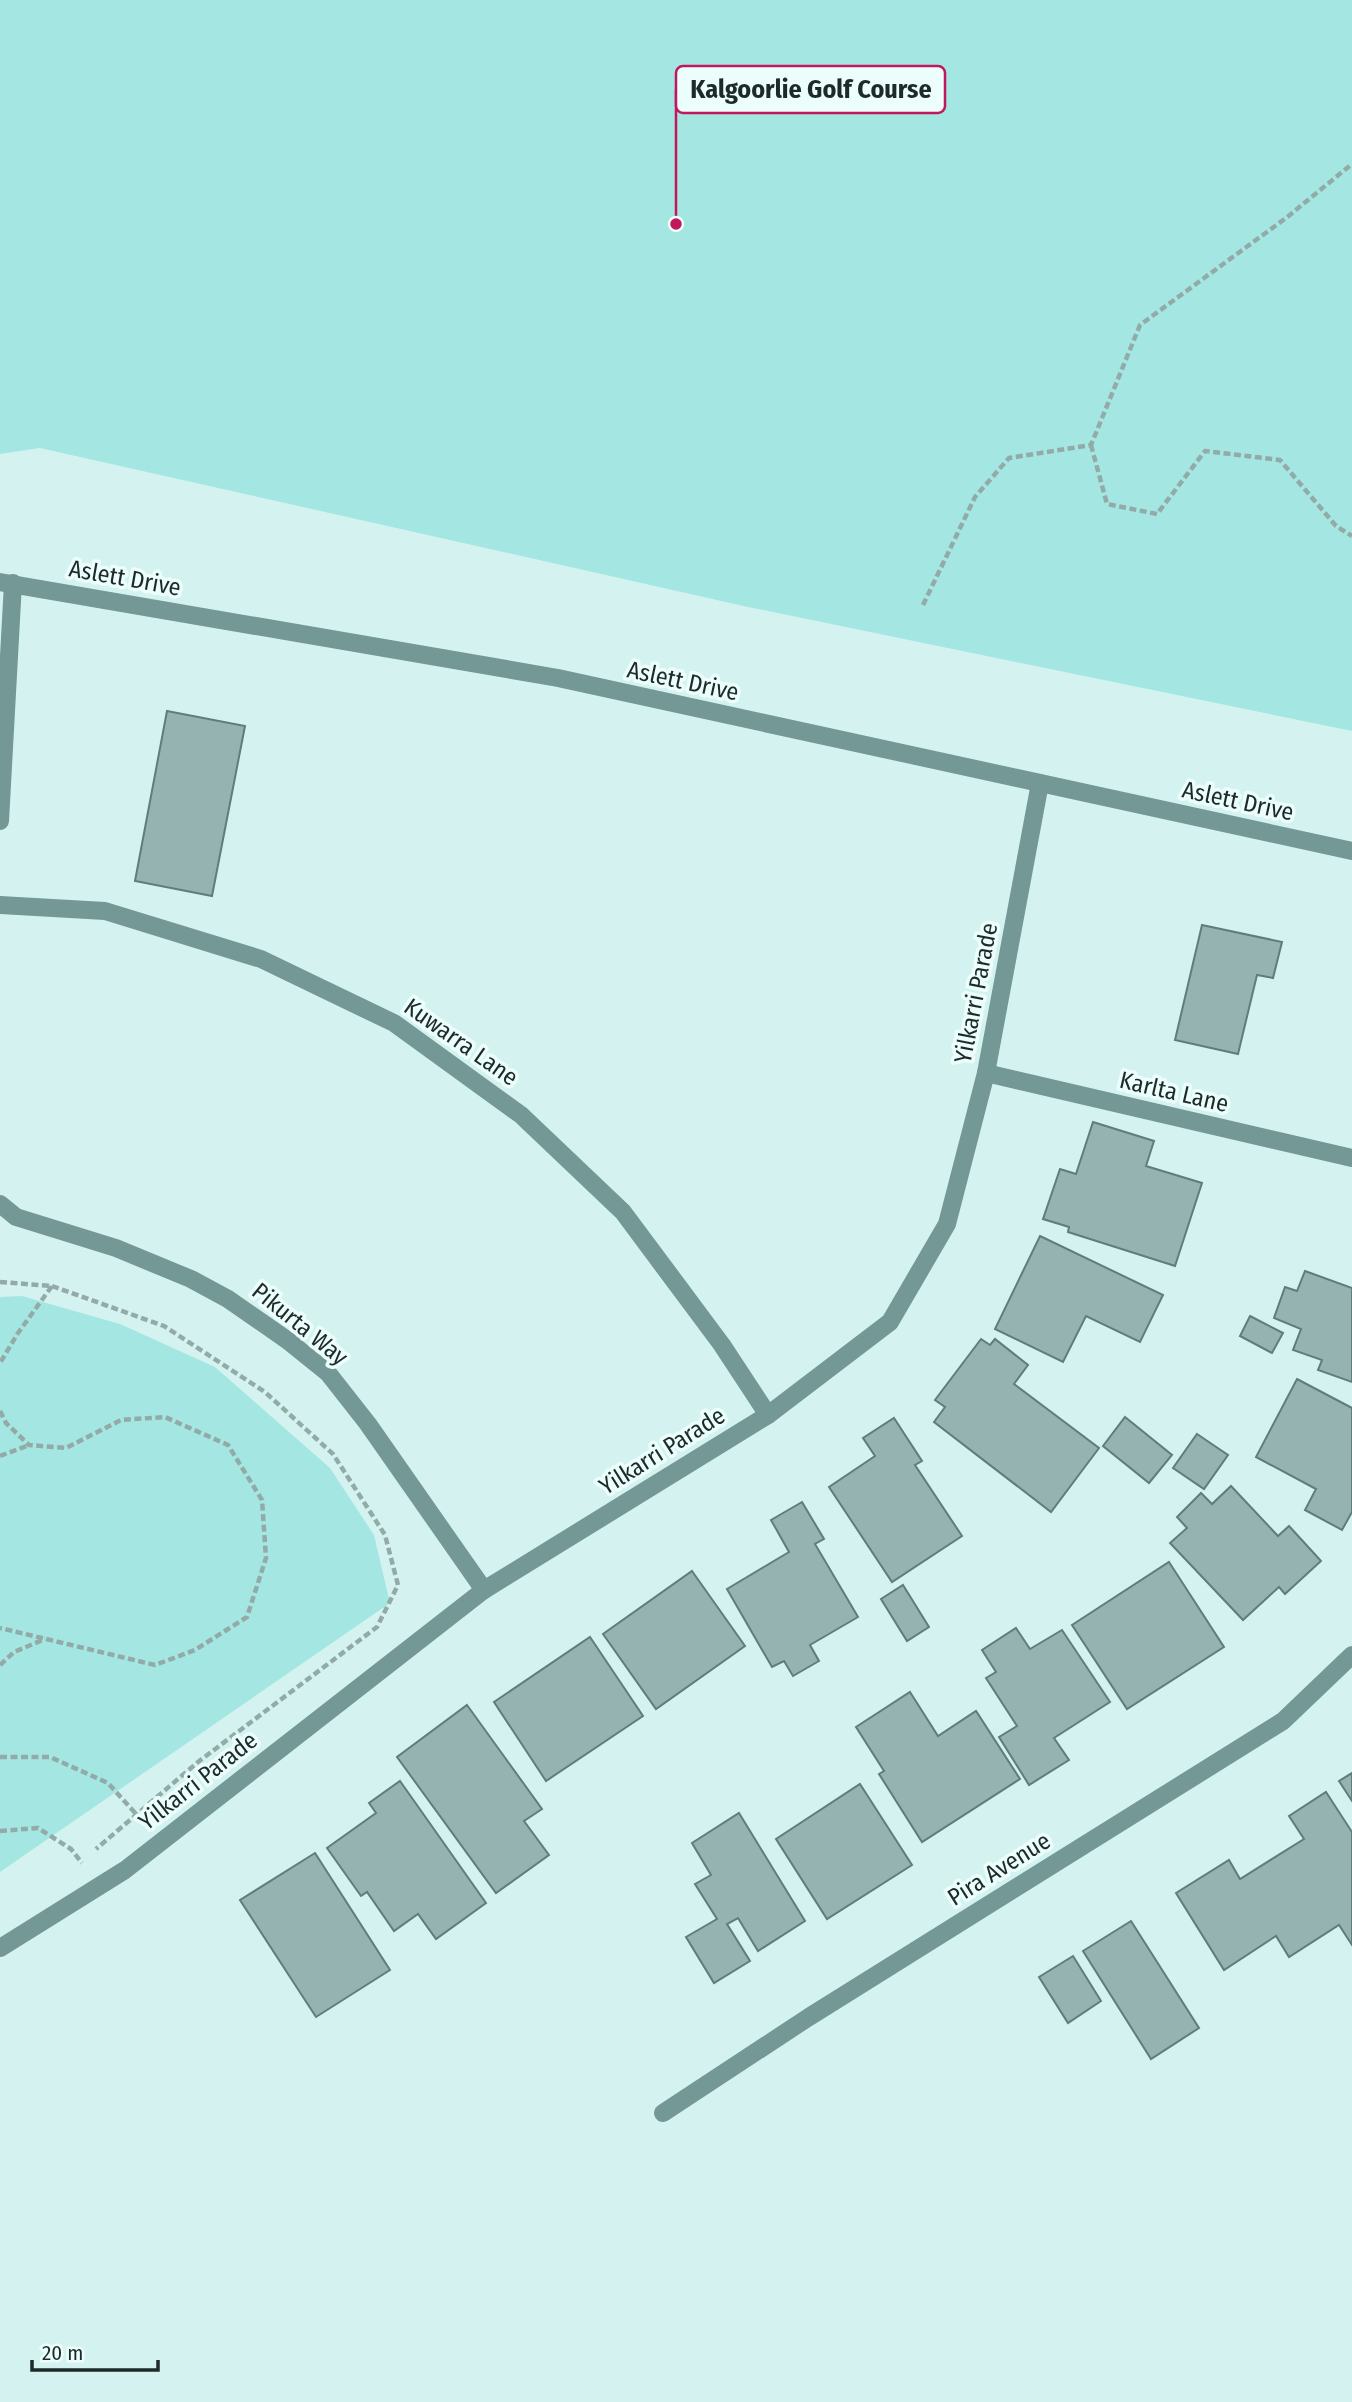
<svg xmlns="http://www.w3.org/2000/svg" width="1352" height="2402" font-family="'Fira Sans Condensed',sans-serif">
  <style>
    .green { fill: #a4e7e2 }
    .building { fill: #95b3b1; stroke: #607d7a; stroke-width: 2 }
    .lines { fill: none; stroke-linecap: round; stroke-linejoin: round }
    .path { stroke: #93aba8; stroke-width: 4.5; stroke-dasharray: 7 3.5; stroke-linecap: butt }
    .minor { stroke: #749895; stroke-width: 18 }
    .labels { text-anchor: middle; stroke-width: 7; stroke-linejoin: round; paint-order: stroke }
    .street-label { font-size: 24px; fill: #1e2a29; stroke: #ebfefc }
    .leader { fill: none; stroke: #c2185b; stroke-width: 2.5 }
    .callout-dot { fill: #c2185b; stroke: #ebfefc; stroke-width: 2.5 }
    .callout { fill: #ebfefc; stroke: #c2185b; stroke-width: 2.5 }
    .callout-label { font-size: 26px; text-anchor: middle; font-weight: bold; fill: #1e2a29 }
  </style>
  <rect width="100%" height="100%" fill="#d4f3f0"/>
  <g class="green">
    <polygon points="0,0 1352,0 1352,731 748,607 40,448 0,454"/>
    <polygon points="22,1296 120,1324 215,1367 330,1468 374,1535 390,1603 0,1872 0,1297"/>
  </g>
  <g class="building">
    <polygon points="167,711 245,726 212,896 135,881"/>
    <polygon points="1202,925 1282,942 1273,978 1257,975 1238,1054 1175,1040"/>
    <polygon points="1093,1122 1154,1141 1146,1166 1202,1183 1175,1266 1068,1232 1069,1227 1043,1219 1060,1169 1076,1174"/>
    <polygon points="1040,1236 1163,1295 1140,1342 1086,1316 1063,1362 995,1329"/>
    <polygon points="1305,1271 1352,1288 1352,1382 1318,1370 1322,1360 1293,1350 1301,1329 1274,1318 1285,1287 1297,1291"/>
    <polygon points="1250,1316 1283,1333 1272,1353 1240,1336"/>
    <polygon points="981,1339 990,1345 995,1339 1028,1365 1014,1384 1099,1448 1051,1512 934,1422 945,1407 935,1400"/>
    <polygon points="1297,1379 1352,1408 1352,1512 1342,1530 1305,1510 1316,1489 1256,1457"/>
    <polygon points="1125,1417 1172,1455 1149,1483 1103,1446"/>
    <polygon points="894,1418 922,1461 915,1465 962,1536 892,1582 829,1487 875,1456 863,1438"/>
    <polygon points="1197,1434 1228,1455 1204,1489 1173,1468"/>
    <polygon points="1231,1486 1278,1536 1289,1526 1321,1561 1285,1594 1279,1587 1243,1620 1170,1543 1187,1528 1177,1517 1201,1493 1212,1504"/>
    <polygon points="802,1502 824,1539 815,1544 858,1617 810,1645 819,1661 793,1676 784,1661 772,1667 727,1589 789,1552 771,1520"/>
    <polygon points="1169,1562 1224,1647 1127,1709 1072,1625"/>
    <polygon points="692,1571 745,1646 656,1709 603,1634"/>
    <polygon points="903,1585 929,1627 907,1641 881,1599"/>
    <polygon points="1016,1628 1030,1649 1062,1630 1110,1702 1054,1738 1069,1760 1029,1785 999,1737 1017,1726 986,1678 996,1672 982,1650"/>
    <polygon points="590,1637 643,1716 546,1781 494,1702"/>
    <polygon points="910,1692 938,1736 976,1711 1020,1779 922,1842 879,1774 884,1771 856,1727"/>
    <polygon points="467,1705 542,1809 524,1821 549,1855 496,1893 397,1757"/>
    <polygon points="1352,1773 1352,1801 1339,1781"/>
    <polygon points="400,1781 486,1903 436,1939 418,1914 394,1931 367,1892 361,1896 327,1848 376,1813 369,1803"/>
    <polygon points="860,1784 912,1865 827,1919 776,1839"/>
    <polygon points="1326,1792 1352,1832 1352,1945 1339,1925 1289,1957 1276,1936 1224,1970 1176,1893 1229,1860 1240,1879 1304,1839 1289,1816"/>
    <polygon points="739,1813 805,1921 758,1951 738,1918 727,1924 750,1961 714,1983 686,1937 717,1919 695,1884 711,1875 692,1843"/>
    <polygon points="315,1853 390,1970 316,2017 240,1900"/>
    <polygon points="1131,1921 1199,2028 1151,2059 1083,1951"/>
    <polygon points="1073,1956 1101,2001 1068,2023 1039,1977"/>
  </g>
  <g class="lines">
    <g class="path">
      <polyline points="1091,445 1107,504 1157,514 1205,451 1280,460 1336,526 1352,536"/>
      <polyline points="923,605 975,497 1009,458 1091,445 1140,325 1286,218 1352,164"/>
      <polyline points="0,1282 52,1286 18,1333 0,1363"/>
      <polyline points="52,1286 164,1326 265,1392 333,1454 385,1535 398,1585 377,1627 198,1762 96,1849"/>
      <polyline points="0,1411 6,1423 29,1445 66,1448 121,1420 165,1417 228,1445 262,1500 266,1558 247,1617 195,1650 155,1665 0,1628"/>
      <polyline points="0,1456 29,1445"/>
      <polyline points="0,1665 14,1652 45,1639"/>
      <polyline points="0,1757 50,1757 108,1783 137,1815"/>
      <polyline points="0,1831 38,1828 71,1849 82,1863"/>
    </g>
    <g class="minor">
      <polyline points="0,582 558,678 1352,851"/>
      <polyline points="0,821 13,583"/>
      <polyline points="0,905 105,911 261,959 394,1023 521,1115 623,1212 722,1345 768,1415"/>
      <polyline points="986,1073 1352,1158"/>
      <polyline points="0,1204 16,1217 116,1248 191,1279 228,1299 287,1340 328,1373 368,1424 484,1590"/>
      <polyline points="0,1948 125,1870 484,1590 768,1415 890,1322 947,1224 986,1073 1040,783"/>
      <polyline points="663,2113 809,2017 1283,1721 1352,1655"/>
    </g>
  </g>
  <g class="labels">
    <g class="street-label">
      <text transform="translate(125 578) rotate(10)" y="8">Aslett Drive</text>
      <text transform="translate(683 681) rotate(12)" y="8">Aslett Drive</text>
      <text transform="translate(1238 801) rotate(12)" y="8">Aslett Drive</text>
      <text transform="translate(976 993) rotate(-79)" y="8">Yilkarri Parade</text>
      <text transform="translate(461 1042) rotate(35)" y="8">Kuwarra Lane</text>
      <text transform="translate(1174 1092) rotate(13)" y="8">Karlta Lane</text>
      <text transform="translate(300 1324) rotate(39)" y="8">Pikurta Way</text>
      <text transform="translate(662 1451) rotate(-32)" y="8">Yilkarri Parade</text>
      <text transform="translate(198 1781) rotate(-38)" y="8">Yilkarri Parade</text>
      <text transform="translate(999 1869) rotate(-32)" y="8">Pira Avenue</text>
    </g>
  </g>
  <path class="leader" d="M676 224L676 89"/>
  <circle class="callout-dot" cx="676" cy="224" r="7"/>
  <rect class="callout" x="676" y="66" width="269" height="47" rx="7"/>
  <g class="callout-label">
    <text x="811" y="98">Kalgoorlie Golf Course</text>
  </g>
  <path d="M32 2360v10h126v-10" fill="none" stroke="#1e2a29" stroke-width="3.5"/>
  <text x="42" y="2360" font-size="21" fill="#1e2a29" stroke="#ebfefc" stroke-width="5" paint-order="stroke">20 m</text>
</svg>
